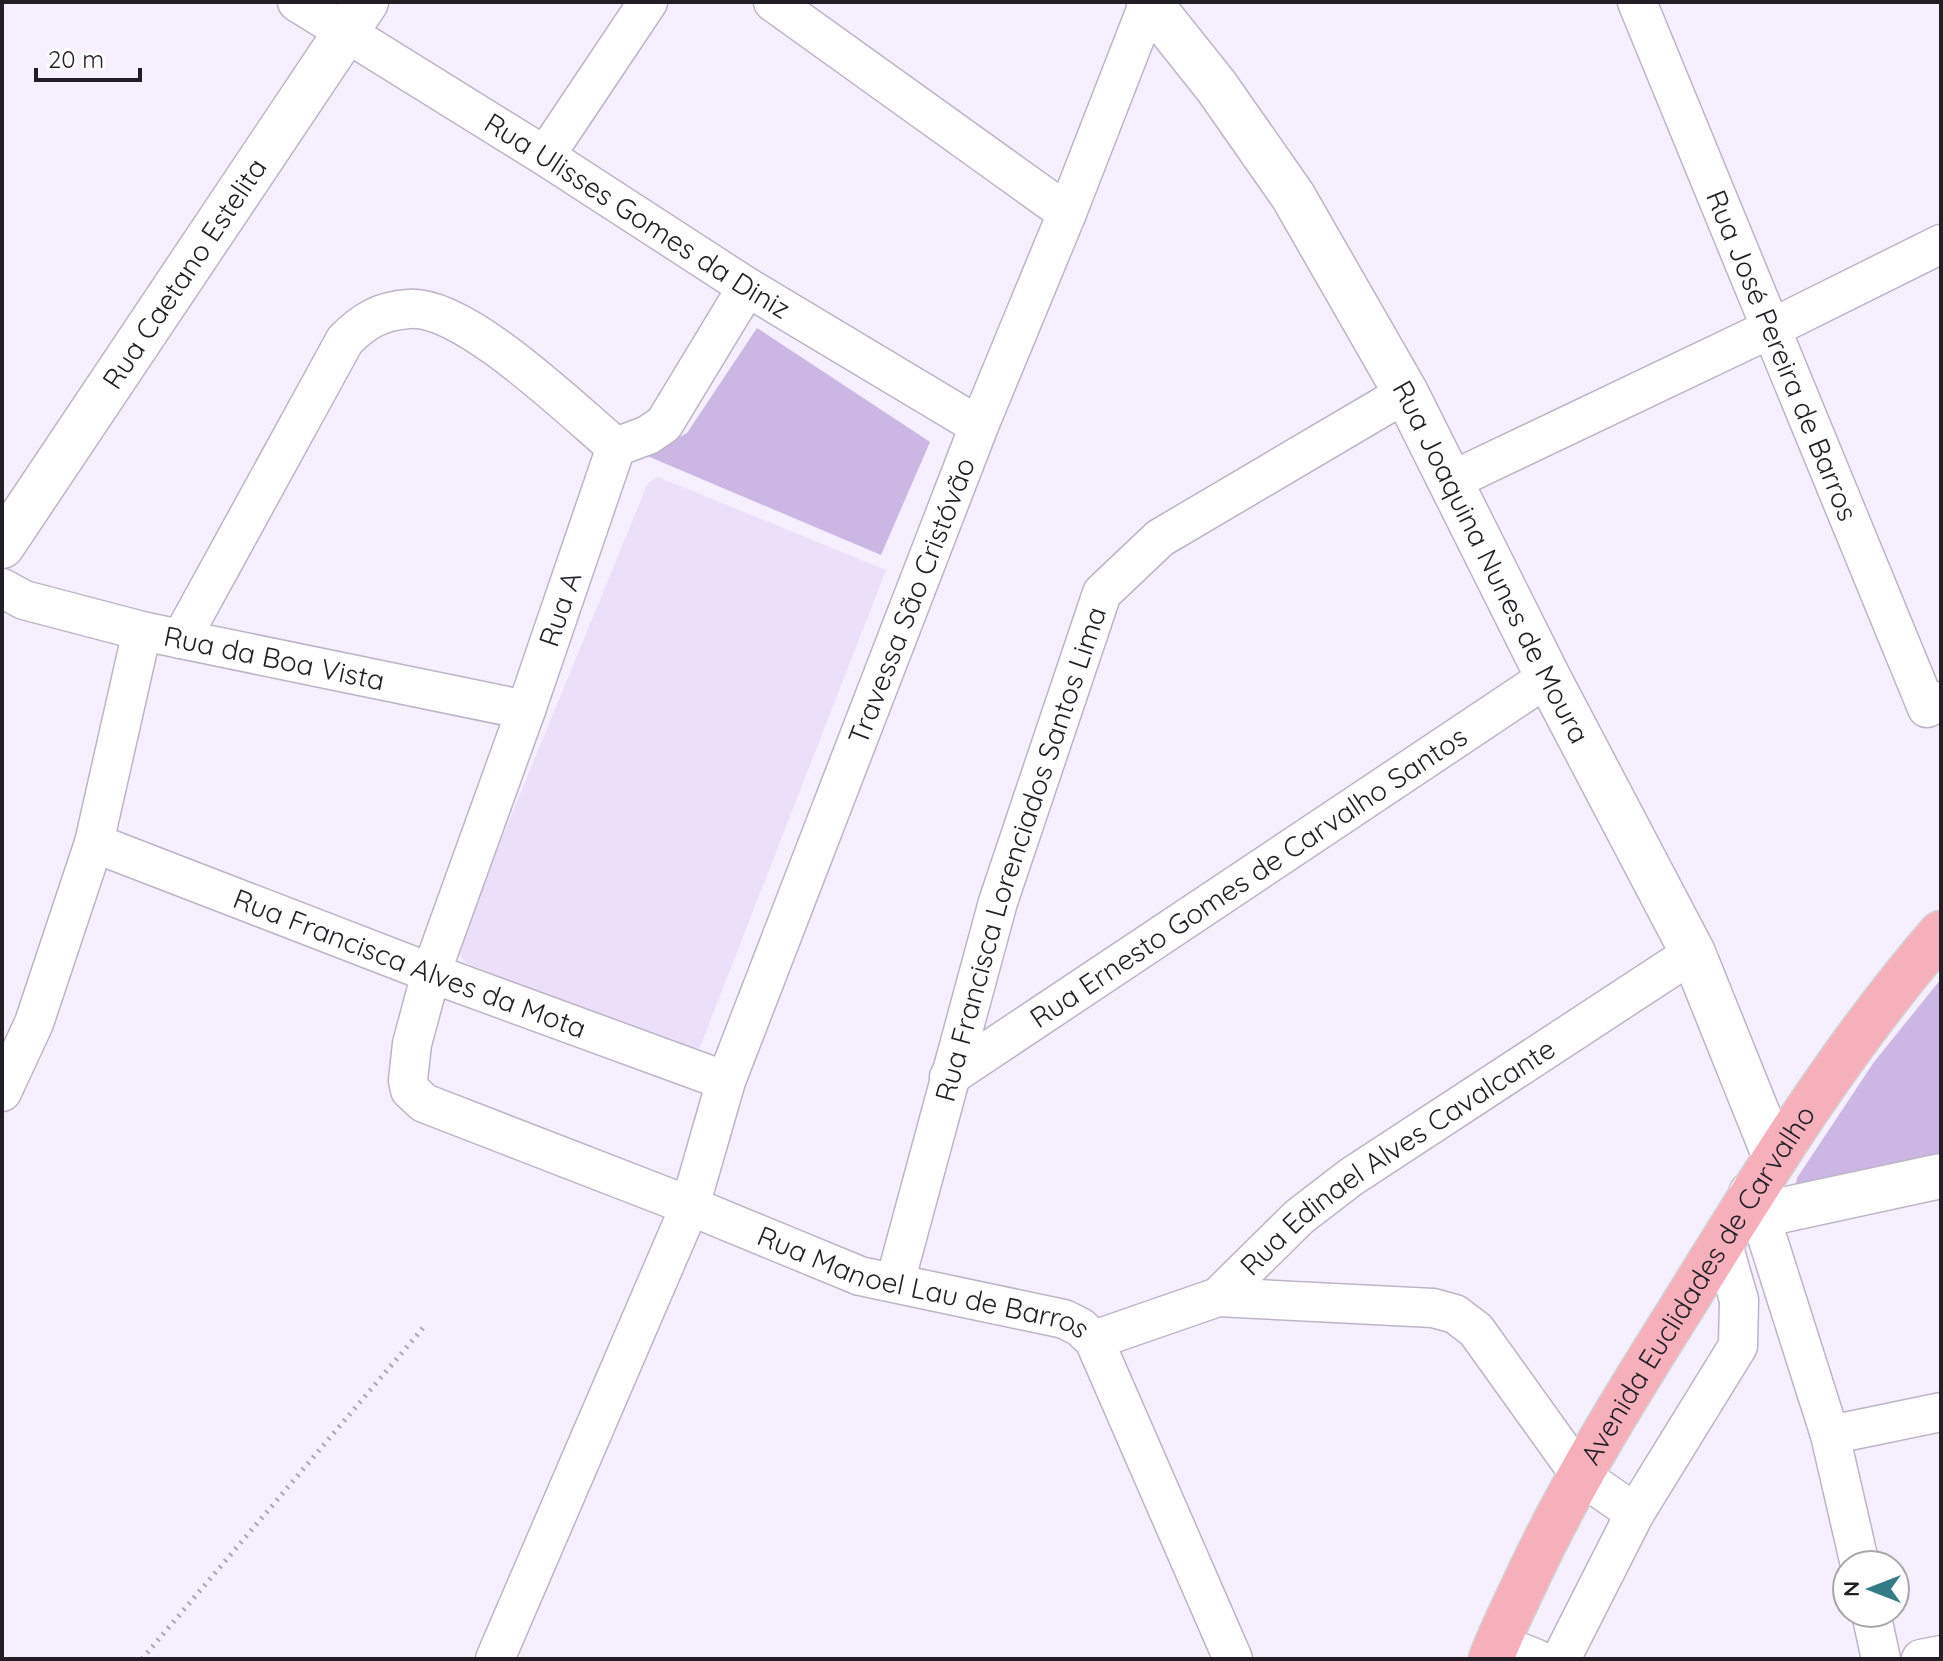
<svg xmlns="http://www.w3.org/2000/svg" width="1943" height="1661" font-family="Quicksand,sans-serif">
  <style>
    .built { fill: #ecdff9 }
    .green { fill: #ccb6e3 }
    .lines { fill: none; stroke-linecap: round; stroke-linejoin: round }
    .minor-casing { stroke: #bdb5c7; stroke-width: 41 }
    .tertiary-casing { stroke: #bdb5c7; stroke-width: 47 }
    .secondary-casing { stroke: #bdb5c7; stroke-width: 47 }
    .trunk-casing { stroke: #d3d2d3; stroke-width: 47 }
    .path { stroke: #aba6b2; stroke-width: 5; stroke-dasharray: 2 6; stroke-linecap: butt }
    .minor { stroke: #fff; stroke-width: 38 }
    .tertiary { stroke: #fff; stroke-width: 44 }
    .secondary { stroke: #fff; stroke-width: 44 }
    .trunk { stroke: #f6b0bc; stroke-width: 44 }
    .labels { text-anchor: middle; stroke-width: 8; stroke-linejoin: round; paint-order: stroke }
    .street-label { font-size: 28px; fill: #211e25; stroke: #fff }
  </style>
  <rect width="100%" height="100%" fill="#f6effe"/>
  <polygon class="built" points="658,477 886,570 700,1047 687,1049 466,963 456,950 648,483"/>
  <g class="green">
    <polygon points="757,328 930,442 881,555 645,455 687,433"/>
    <polygon points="1941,979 1941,1162 1793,1198 1797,1178 1874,1062"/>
  </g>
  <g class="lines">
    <g class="minor-casing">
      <g id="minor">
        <path id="s1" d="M297,2L545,156L747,287L979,426"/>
        <polyline points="773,2 1067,213"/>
        <path id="s2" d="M1637,2L1927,708L1941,701"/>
        <polyline points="545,156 648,2"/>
        <path id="s3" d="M747,287L664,424L648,435L616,447L526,710L431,973L412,1044L408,1080L410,1090L424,1103L690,1206L860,1276L1064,1319L1080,1327L1094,1340L1233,1659"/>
        <polyline points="1451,481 1770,329 1941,244"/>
        <path id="s4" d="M2,588L24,600L142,631L526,710"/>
        <path d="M181,639L345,340C364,321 380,311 409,309C464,304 574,412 616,447"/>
        <path id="s5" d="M94,843L431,973L726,1081"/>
        <path id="s6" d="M949,1077L1548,677"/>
        <polyline points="2,1092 34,1023 94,843 142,631"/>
        <polyline points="1760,1215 1830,1435 1860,1565"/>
        <path id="s7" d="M895,1282L998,902L1102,593L1160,538L1406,393"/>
        <polyline points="1218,1297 1433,1308 1455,1314 1476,1330 1580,1475 1635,1513"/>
        <path id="s8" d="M1094,1340L1218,1297L1299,1217L1351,1177L1693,953"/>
        <polyline points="1830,1435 1941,1412"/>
        <polyline points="1871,1613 1881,1659"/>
        <polyline points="1497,1643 1537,1659"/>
        <path id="s9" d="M495,1659L690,1206L726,1081L979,426L1067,213L1149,2"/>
        <polyline points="1561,1659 1635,1513 1738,1346 1739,1300 1722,1241"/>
        <polyline points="1921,1659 1941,1655"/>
      </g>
    </g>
    <g class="tertiary-casing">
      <g id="tertiary">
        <path id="s10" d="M1149,2L1216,86L1293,196L1406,393L1548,677L1693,953L1775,1157"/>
        <polyline points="1751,1194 1760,1215 1941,1176"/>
      </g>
    </g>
    <g class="secondary-casing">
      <g id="secondary">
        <path id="s11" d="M2,546L366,2"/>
      </g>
    </g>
    <g class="trunk-casing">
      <g id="trunk">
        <path id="s12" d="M1491,1659C1501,1632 1514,1607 1526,1581C1570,1486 1626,1396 1682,1307C1762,1177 1841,1048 1941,933"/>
      </g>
    </g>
    <polyline class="path" points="142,1659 423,1328"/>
    <use href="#minor" class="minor"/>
    <use href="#tertiary" class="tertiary"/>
    <use href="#secondary" class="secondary"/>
    <use href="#trunk" class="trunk"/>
  </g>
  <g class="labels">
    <g class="street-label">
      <text dy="10" stroke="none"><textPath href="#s1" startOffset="402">Rua Ulisses Gomes da Diniz</textPath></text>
      <text dy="10" stroke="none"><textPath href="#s11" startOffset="328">Rua Caetano Estelita</textPath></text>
      <text dy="10" stroke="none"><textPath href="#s2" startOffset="382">Rua José Pereira de Barros</textPath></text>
      <text dy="10" stroke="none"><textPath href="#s10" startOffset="658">Rua Joaquina Nunes de Moura</textPath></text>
      <text dy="10" stroke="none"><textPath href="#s9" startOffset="1138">Travessa São Cristóvão</textPath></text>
      <text transform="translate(560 609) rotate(-71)" y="10">Rua A</text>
      <text dy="10" stroke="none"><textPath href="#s4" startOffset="282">Rua da Boa Vista</textPath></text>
      <text dy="10" stroke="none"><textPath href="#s7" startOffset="446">Rua Francisca Lorenciados Santos Lima</textPath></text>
      <text dy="10" stroke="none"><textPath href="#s6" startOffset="360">Rua Ernesto Gomes de Carvalho Santos</textPath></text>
      <text dy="10" stroke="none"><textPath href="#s5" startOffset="338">Rua Francisca Alves da Mota</textPath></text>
      <text dy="10" stroke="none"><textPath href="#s8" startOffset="360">Rua Edinael Alves Cavalcante</textPath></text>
      <text dy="10" stroke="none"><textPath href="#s12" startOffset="428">Avenida Euclidades de Carvalho</textPath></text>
      <text dy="10" stroke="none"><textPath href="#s3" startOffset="1442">Rua Manoel Lau de Barros</textPath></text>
    </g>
  </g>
  <rect width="1943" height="1661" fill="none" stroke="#211e25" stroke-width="8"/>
  <g transform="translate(1871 1589) rotate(270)"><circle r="38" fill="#ffffff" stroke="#a6a5a8" stroke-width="2"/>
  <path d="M0-6L14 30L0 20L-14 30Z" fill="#347b85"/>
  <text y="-12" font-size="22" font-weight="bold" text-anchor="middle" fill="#211e25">N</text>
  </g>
  <path d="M36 68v12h104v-12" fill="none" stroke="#211e25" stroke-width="4"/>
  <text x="48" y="68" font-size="24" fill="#211e25" stroke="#ffffff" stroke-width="6" paint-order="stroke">20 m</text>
</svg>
